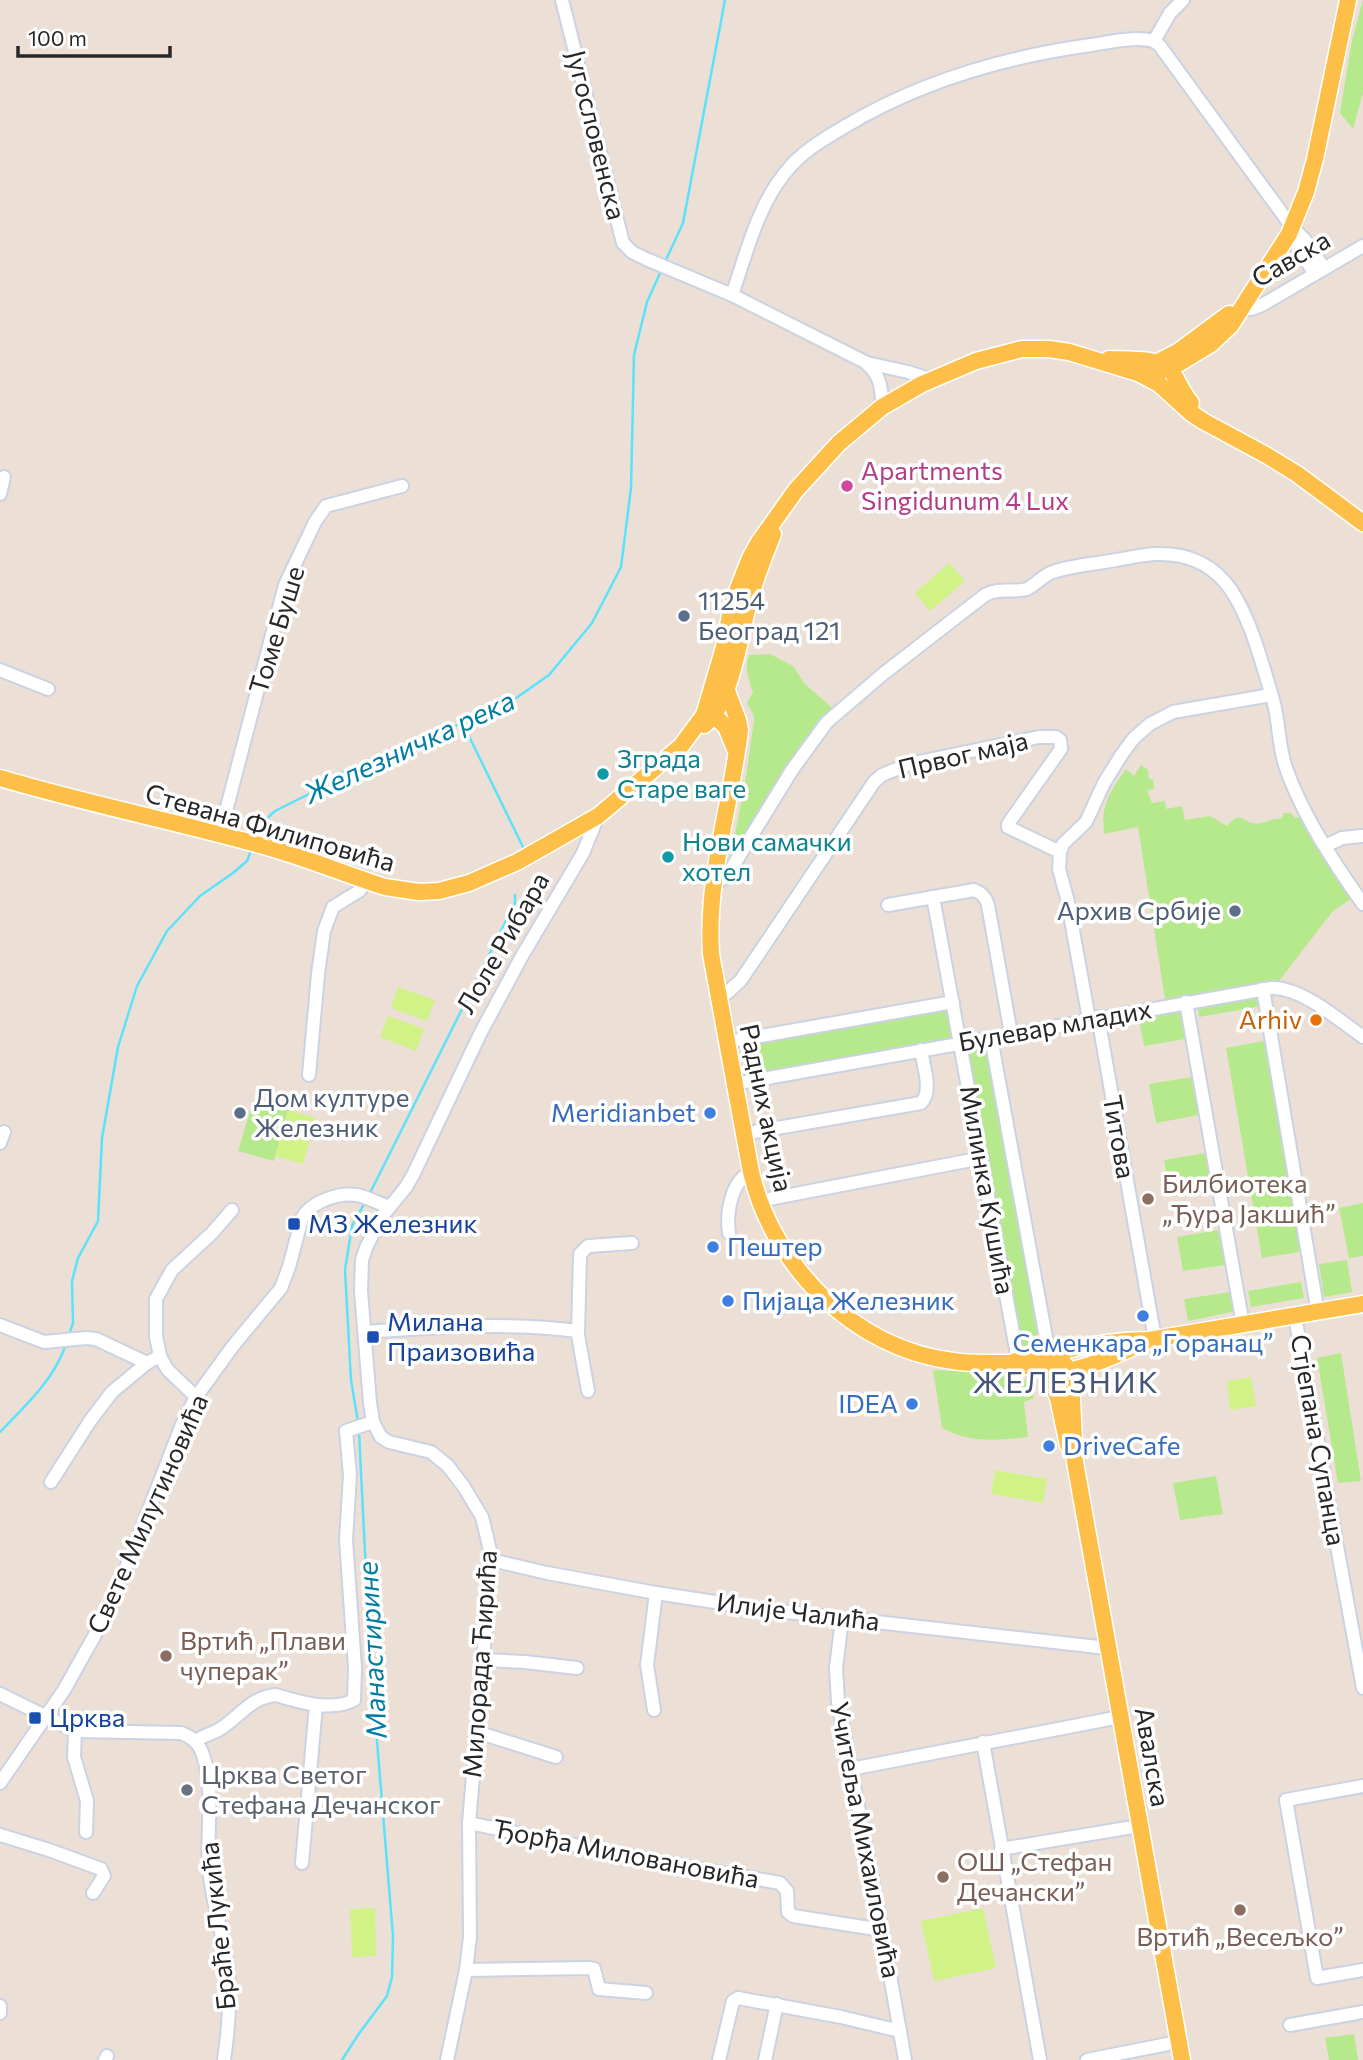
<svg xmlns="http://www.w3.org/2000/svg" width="1363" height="2060" font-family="Commissioner,sans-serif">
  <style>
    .green { fill: #b6e98c }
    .pitch { fill: #d0f286 }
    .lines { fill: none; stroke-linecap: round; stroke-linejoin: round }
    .stream { stroke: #5ce2fa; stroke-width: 2.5 }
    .minor-casing { stroke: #cbd2e2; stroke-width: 16 }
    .major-casing { stroke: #fff; stroke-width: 19 }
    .minor { stroke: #fff; stroke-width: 12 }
    .major { stroke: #febf48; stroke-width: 16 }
    .hotel-dot { fill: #d1479c; stroke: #fff; stroke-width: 2.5 }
    .service-dot { fill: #5c6f8a; stroke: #fff; stroke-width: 2.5 }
    .culture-dot { fill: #0f9aa8; stroke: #fff; stroke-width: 2.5 }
    .food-dot { fill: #e8710a; stroke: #fff; stroke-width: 2.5 }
    .shop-dot { fill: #3f7fe0; stroke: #fff; stroke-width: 2.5 }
    .education-dot { fill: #8d6e63; stroke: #fff; stroke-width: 2.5 }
    .transit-dot { fill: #1a4fb4; stroke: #fff; stroke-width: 2.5 }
    .worship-dot { fill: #6b7280; stroke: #fff; stroke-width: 2.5 }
    .labels { text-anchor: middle; stroke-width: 7; stroke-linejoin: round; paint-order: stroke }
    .street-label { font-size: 26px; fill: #272727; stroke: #fff }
    .hotel-label { font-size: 26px; fill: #b23c85; stroke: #fff; text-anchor: start }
    .service-label { font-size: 26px; fill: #4e5e75; stroke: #fff; text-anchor: start }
    .culture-label { font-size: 26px; fill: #0d838f; stroke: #fff; text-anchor: start }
    .food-label { font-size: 26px; fill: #c56008; stroke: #fff; text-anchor: end }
    .shop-label { font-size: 26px; fill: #366cbe; stroke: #fff; text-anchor: start }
    .education-label { font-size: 26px; fill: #785e54; stroke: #fff; text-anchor: start }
    .transit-label { font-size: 26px; fill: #164399; stroke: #fff; text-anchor: start }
    .worship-label { font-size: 26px; fill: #5b616d; stroke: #fff; text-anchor: start }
    .water-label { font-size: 28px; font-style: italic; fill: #007da2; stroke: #fff }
    .quarter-label { font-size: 30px; letter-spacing: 2px; fill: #44547b; stroke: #fff }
  </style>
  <rect width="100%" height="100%" fill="#ece0d6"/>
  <g class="green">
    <polygon points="1363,0 1363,93 1353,129 1340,113 1352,40"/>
    <path d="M770,654L793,666L805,684L837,712L730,860L746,777L754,720L753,714L747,703L753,692C749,680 744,668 749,655Z"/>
    <path d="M1141,765L1148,770L1149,779H1153L1154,789L1147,790L1152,803L1165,801L1166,809L1182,806L1185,820L1210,816L1227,826C1230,823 1232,820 1236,818C1242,816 1247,822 1252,823C1263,826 1271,817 1281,819L1284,813H1291L1295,818L1308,815L1357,895L1333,911L1279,981L1165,999L1138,827L1104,834C1101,803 1109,794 1126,769L1134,776Z"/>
    <polygon points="1260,992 1262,1006 1199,1017 1197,1004"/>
    <polygon points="950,1004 957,1038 757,1076 750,1041"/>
    <polygon points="1179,1007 1185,1039 1144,1046 1138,1014"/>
    <polygon points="1269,1040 1305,1251 1262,1258 1226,1048"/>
    <polygon points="989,1044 1044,1346 1020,1351 965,1048"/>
    <polygon points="1192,1077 1199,1115 1156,1123 1149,1084"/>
    <polygon points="253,1101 288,1110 274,1161 238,1151"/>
    <polygon points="1205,1153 1212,1191 1171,1197 1164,1160"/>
    <polygon points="1363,1203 1363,1256 1349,1258 1339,1208"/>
    <polygon points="1218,1230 1225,1265 1183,1271 1177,1237"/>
    <polygon points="1347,1260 1352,1292 1324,1297 1319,1264"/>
    <polygon points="1301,1282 1304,1298 1251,1307 1248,1291"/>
    <polygon points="1237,1291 1241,1310 1188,1321 1184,1299"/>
    <polygon points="1341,1353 1361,1481 1338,1483 1317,1358"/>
    <path d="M933,1370L1012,1373C1024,1375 1033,1386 1034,1398L1024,1402L1028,1437C995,1440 973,1444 942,1428Z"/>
    <polygon points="1216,1476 1223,1514 1180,1520 1173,1483"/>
    <polygon points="1354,2034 1358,2060 1329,2060 1325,2038"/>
  </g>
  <g class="pitch">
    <polygon points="949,563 965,581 930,611 915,593"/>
    <polygon points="398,987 435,1000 427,1021 391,1008"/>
    <polygon points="388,1016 424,1029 416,1051 380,1037"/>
    <polygon points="288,1110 316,1118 303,1164 275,1156"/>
    <polygon points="1251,1377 1256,1406 1230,1410 1227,1381"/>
    <polygon points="995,1470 1047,1479 1043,1503 991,1494"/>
    <polygon points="375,1908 376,1956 352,1957 350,1909"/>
    <polygon points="983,1908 996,1968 934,1981 921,1921"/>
  </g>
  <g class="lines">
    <g class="stream">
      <polyline points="665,262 683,223 725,0"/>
      <polyline points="463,724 523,847"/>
      <polyline points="256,839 262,823 275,811 311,793 345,771 435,731 463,724 502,708 549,675 592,623 621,567 631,488 634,355 647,302 661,271"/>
      <polyline points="370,1193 515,903 515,895"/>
      <polyline points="69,1335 73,1323 72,1281 78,1258 98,1221 102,1138 118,1047 137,986 167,931 200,896 233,873 247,861 252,848"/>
      <polyline points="358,1422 351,1380 345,1270 352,1226 365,1202"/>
      <path d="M0,1432C26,1405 54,1380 66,1344"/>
      <polyline points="342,2060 358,2035 387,1996 392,1977 393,1936 373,1692 373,1649 365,1553 359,1432"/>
    </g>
    <g class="minor-casing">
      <g id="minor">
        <polyline points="562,0 623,243 632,252 646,259 732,295 867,363 908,372 932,380"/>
        <polyline points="1154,41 1160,46 1292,227 1305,240 1324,268"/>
        <polyline points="1154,41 1170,13 1183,0"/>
        <polyline points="1292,227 1296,245 1315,274"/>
        <path d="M732,295C746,255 757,207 785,173C800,153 822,140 844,127C919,82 1004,57 1091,45C1110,42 1135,36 1154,41"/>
        <polyline points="1241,309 1251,309 1262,305 1363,246"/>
        <path d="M867,364C881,376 882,390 882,407"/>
        <polyline points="0,494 4,477"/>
        <polyline points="0,670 48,689"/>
        <polyline points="220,834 285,585 315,522 326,506 402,486"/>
        <polyline points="1325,846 1342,838 1363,836"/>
        <path d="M714,879H722L730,871L792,770L827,722L883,674L985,595C999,587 1013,593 1027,589C1034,586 1043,575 1053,572C1072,565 1096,564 1116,560C1129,558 1144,554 1158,554C1219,553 1240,596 1257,647C1263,667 1270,687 1275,708C1279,727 1279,746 1285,765C1301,813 1334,863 1363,904"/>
        <polyline points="933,897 1018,1360"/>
        <path d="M888,905L974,890C982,893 986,897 988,905L1011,1034"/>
        <polyline points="1263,989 1318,1313"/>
        <polyline points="718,997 727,993 741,980 874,782 882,775 909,764 1039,737 1056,737 1060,740 1061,749 1008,824 1008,827 1060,852"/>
        <polyline points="1186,1002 1243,1325"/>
        <polyline points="1098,1017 1155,1339"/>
        <polyline points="1089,1019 1067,898 1059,869 1060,852 1063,844 1086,822 1104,783 1122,754 1134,738 1150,724 1173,712 1271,695"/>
        <polyline points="991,1038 1049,1354"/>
        <polyline points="727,1042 953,1002"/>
        <polyline points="309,1075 318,974 324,931 333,907 359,891 366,881"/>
        <path d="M734,1084L1272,988C1301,987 1339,1020 1363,1037"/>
        <path d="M743,1134L921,1103C933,1092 923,1064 921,1050"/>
        <polyline points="0,1143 4,1132"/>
        <polyline points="759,1201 982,1158"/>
        <path d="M729,1233C726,1213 731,1181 751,1172"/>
        <polyline points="1295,1317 1363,1688"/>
        <polyline points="0,1325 44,1342 86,1338 96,1339 147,1363"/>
        <path d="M365,1332C436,1327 507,1322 578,1331"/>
        <polyline points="588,1391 578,1335 580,1254 588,1246 632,1243"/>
        <polyline points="196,1397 167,1369 160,1356 156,1336 156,1299 172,1270 212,1233 232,1210"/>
        <polyline points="51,1482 90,1421 112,1392 147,1363 160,1356"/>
        <polyline points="491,1560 547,1573 656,1593 761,1609 1107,1648"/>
        <polyline points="842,1619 836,1668 838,1702 882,1930 905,2060"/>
        <polyline points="483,1660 525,1662 577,1668"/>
        <path d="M0,1694L75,1731L181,1733C192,1737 199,1743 203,1755C215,1790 206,1831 209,1868C212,1903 225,1938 228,1974C231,2003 228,2032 224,2060"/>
        <polyline points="654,1710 647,1665 656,1593"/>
        <polyline points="75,1731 74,1757 87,1801 86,1832"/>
        <polyline points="477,1732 556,1757"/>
        <path d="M195,1741C202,1736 212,1734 220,1729C239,1717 251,1697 276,1695C299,1702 331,1712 354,1700L355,1668L346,1540L350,1475L346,1431L373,1422"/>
        <polyline points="983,1742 1040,2060"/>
        <polyline points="851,1769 1120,1717"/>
        <path d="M0,1783L64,1690L105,1617L131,1556L181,1427L196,1397L233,1346L281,1288L289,1267L302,1218C311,1202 338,1192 357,1195C367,1197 378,1203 389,1207"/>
        <polyline points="1363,1786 1286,1800 1317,1978 1363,1970"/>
        <polyline points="469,1823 623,1855 780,1883 787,1891 788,1912 793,1916 882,1930"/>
        <polyline points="0,1835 49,1850 101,1869 104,1876 93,1893"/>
        <polyline points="1001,1849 1139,1826"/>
        <polyline points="302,1863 316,1705"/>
        <polyline points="466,1970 589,1968 594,1969 599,1989 646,1993"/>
        <polyline points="0,2006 0,2013"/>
        <polyline points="1290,2025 1363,2012"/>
        <polyline points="105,2060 107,2056"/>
        <polyline points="447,2060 466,1970 470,1937 469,1823 487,1611 490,1550 482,1517 464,1487 448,1466 431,1452 389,1442 381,1437 373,1422 370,1403 361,1291 362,1260 366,1248 380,1219 406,1187 413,1175 480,1034 522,956 583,853 598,816"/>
        <polyline points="719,2060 733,2001 738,1998 841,2017 900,2031"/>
        <polyline points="765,2060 777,2004"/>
        <polyline points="1087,2060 1178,2042"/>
      </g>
    </g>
    <g class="major-casing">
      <g id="major">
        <path d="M1109,359C1124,360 1161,358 1170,369C1178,380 1182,393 1191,403"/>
        <polyline points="1154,368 1158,362 1179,351 1229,314"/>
        <polyline points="1140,373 1170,369 1211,344 1231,325 1289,234 1306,192 1315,159 1348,0"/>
        <path d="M727,691L738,720L740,730C731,805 706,878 711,954L751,1172C773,1266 854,1349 953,1361C970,1364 988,1363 1006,1363C1024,1363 1041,1372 1059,1372C1083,1371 1126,1351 1149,1340"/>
        <polyline points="709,707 711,712 726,727 735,749"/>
        <path d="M704,725C733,701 740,631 751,595C757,574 765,554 773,534"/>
        <path d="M0,778C91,805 183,823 274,849C311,860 348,875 385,887L419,892L439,891L469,883L517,862L598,816L681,746L704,715L724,647L732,604L750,558L759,542L796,490L839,443L882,407L922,384L976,361L1022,349H1049L1069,352L1138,373L1159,384L1191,413L1203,421L1266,455L1297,474L1363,523"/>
        <path d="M1051,1353C1062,1357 1067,1367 1071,1378L1075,1462L1182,2060"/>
        <polyline points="1047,1362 1048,1375 1058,1398 1068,1445"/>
        <path d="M1011,1363C1022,1357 1036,1356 1049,1353C1082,1347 1115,1340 1149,1340L1363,1304"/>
      </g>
    </g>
    <use href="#minor" class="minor"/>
    <use href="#major" class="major"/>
  </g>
  <circle class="hotel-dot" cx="847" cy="486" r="7"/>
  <g class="service-dot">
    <circle cx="684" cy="616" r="7"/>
    <circle cx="1235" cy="911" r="7"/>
    <circle cx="240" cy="1113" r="7"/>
  </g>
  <g class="culture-dot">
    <circle cx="603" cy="774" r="7"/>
    <circle cx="668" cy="857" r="7"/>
  </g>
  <circle class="food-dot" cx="1316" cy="1020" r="7"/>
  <g class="shop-dot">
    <circle cx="710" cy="1113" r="7"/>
    <circle cx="713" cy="1247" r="7"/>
    <circle cx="728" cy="1301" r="7"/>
    <circle cx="1143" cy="1316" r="7"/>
    <circle cx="912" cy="1404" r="7"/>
    <circle cx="1049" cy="1446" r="7"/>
  </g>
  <g class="education-dot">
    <circle cx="1148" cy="1199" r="7"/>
    <circle cx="166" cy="1656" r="7"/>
    <circle cx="943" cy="1877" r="7"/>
    <circle cx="1240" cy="1910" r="7"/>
  </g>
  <g class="transit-dot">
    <rect x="287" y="1217" width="14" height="14" rx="3.5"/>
    <rect x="366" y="1330" width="14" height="14" rx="3.5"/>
    <rect x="28" y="1711" width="14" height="14" rx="3.5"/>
  </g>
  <circle class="worship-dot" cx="187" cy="1790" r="7"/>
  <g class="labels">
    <g class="street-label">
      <text transform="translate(596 135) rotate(76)" y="9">Југословенска</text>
      <text transform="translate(1291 259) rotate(-30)" y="9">Савска</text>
      <text transform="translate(277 630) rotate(-73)" y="9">Томе Буше</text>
      <text transform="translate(963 755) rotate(-13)" y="9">Првог маја</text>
      <text transform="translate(270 828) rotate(16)" y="9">Стевана Филиповића</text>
      <text transform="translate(503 943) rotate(-60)" y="9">Лоле Рибара</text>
      <text transform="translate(1055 1026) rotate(-10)" y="9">Булевар младих</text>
      <text transform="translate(766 1108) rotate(78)" y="9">Радних акција</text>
      <text transform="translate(1119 1137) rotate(80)" y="9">Титова</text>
      <text transform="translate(987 1190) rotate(80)" y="9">Милинка Кушића</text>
      <text transform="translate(1318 1440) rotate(80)" y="9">Стјепана Супанца</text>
      <text transform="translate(148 1514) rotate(-66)" y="9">Свете Милутиновића</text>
      <text transform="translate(798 1612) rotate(7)" y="9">Илије Чалића</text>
      <text transform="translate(480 1664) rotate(-86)" y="9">Милорада Ћирића</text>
      <text transform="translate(1152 1757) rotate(80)" y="9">Авалска</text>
      <text transform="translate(865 1840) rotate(79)" y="9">Учитеља Михаиловића</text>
      <text transform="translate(626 1854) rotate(11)" y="9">Ђорђа Миловановића</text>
      <text transform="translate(218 1926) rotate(-96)" y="9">Браће Лукића</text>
    </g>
    <g class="hotel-label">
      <text x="861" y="480">Apartments<tspan x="861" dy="30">Singidunum 4 Lux</tspan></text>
    </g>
    <g class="service-label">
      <text x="698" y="610">11254<tspan x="698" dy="30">Београд 121</tspan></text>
      <text x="1221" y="920" text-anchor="end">Архив Србије</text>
      <text x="254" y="1107">Дом културе<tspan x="254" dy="30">Железник</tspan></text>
    </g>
    <g class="culture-label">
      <text x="617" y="768">Зграда<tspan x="617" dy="30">Старе ваге</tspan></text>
      <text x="682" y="851">Нови самачки<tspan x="682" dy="30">хотел</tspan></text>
    </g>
    <g class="food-label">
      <text x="1302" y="1029">Arhiv</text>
    </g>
    <g class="shop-label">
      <text x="696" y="1122" text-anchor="end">Meridianbet</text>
      <text x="727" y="1256">Пештер</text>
      <text x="742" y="1310">Пијаца Железник</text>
      <text x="1143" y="1352" text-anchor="middle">Семенкара „Горанац”</text>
      <text x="898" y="1413" text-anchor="end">IDEA</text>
      <text x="1063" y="1455">DriveCafe</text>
    </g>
    <g class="education-label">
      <text x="1162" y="1193">Билбиотека<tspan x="1162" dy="30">„Ђура Јакшић”</tspan></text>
      <text x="180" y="1650">Вртић „Плави<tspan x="180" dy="30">чуперак”</tspan></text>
      <text x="957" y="1871">ОШ „Стефан<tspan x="957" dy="30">Дечански”</tspan></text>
      <text x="1240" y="1946" text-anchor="middle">Вртић „Весељко”</text>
    </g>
    <g class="transit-label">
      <text x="308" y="1233">МЗ Железник</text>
      <text x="387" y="1331">Милана<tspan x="387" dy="30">Праизовића</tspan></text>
      <text x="49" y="1727">Црква</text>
    </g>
    <g class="worship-label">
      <text x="201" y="1784">Црква Светог<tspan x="201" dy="30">Стефана Дечанског</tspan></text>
    </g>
    <g class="water-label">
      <text transform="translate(409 747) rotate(-25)" y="10">Железничка река</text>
      <text transform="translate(372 1650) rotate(-93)" y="10">Манастирине</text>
    </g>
    <g class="quarter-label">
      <text x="1066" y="1393">ЖЕЛЕЗНИК</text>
    </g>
  </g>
  <path d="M18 46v10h152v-10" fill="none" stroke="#272727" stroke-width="3.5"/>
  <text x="28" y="46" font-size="21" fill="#272727" stroke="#ffffff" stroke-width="5" paint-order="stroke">100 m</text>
</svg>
